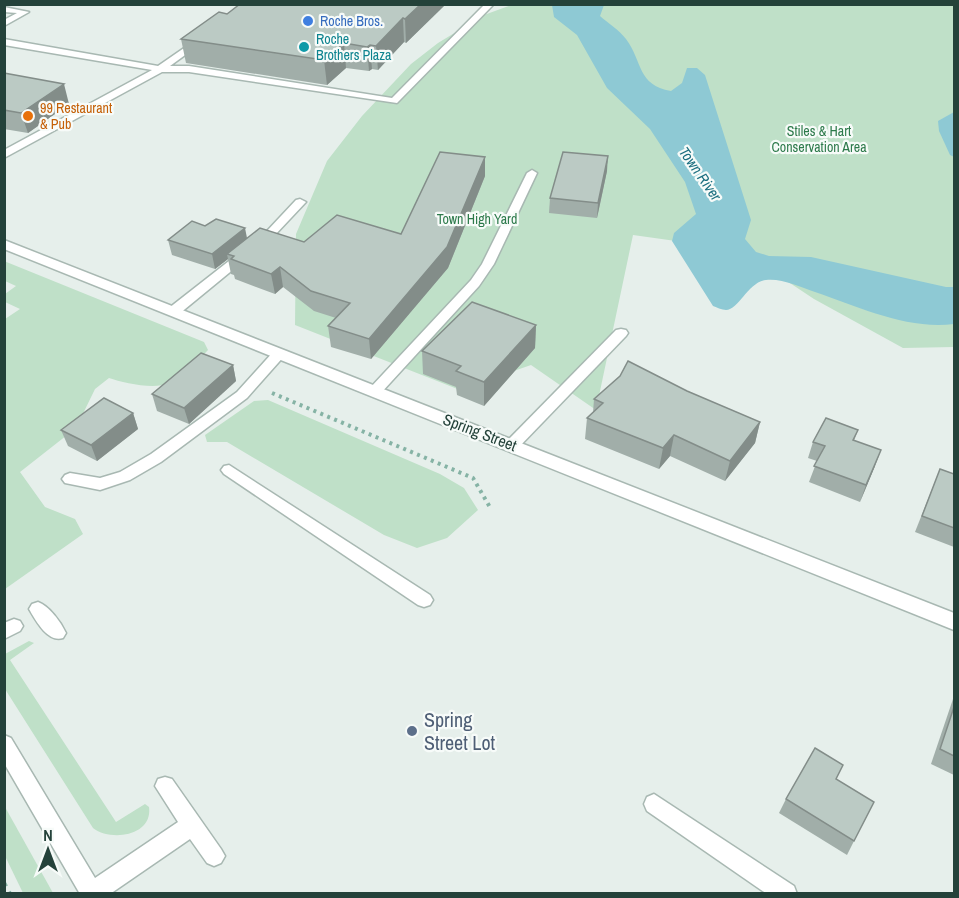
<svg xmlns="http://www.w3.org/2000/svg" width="959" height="898" font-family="'Archivo Narrow',sans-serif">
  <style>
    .green { fill: #bfe0c8 }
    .water { fill: #8ec9d4 }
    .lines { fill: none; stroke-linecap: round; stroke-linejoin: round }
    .service-casing { stroke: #a8b8b2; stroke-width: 3 }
    .tertiary-casing { stroke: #a8b8b2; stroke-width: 3 }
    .path-far1 { stroke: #86b3a5; stroke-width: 4; stroke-dasharray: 3 4.5; stroke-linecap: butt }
    .path { stroke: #86b3a5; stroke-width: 4.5; stroke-dasharray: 4 6; stroke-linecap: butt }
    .service { fill: #fff; fill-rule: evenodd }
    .tertiary { fill: #fff; fill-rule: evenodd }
    .wall { fill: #a1aea9 }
    .shaded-wall { fill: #838d89 }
    .building { fill: #bbcac4; stroke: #838d89; stroke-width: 1.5 }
    .shop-dot { fill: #3f7fe0; stroke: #f7fbf9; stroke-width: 2 }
    .culture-dot { fill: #0f9aa8; stroke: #f7fbf9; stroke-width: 2 }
    .food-dot { fill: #e8710a; stroke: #f7fbf9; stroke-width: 2 }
    .service-dot { fill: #5c6f8a; stroke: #f7fbf9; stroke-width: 2 }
    .labels { text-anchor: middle; stroke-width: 4.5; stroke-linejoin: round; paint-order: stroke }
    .far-shop-label { font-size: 14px; fill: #366cbe; stroke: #f7fbf9; text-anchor: start }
    .far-culture-label { font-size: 14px; fill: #0d838f; stroke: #f7fbf9; text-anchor: start }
    .far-food-label { font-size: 14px; fill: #c56008; stroke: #f7fbf9; text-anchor: start }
    .far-park-label { font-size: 14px; fill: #2d7a4b; stroke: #f7fbf9 }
    .far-water-label { font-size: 15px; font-style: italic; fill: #1c6f80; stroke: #f7fbf9 }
    .street-label { font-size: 16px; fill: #24423a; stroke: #f7fbf9 }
    .near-service-label { font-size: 20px; fill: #4e5e75; stroke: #f7fbf9; text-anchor: start }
  </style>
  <rect width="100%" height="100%" fill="#e6efeb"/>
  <g class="green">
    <polygon points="514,4 954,5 954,347 903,348 814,299 740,250 633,235 596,410 531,365 460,390 295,325 296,234 327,161 362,116 411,64 438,43 484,15"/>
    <path d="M4,261L204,342L208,350C197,362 184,376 169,383C155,390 123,383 109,378L95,389L76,428L20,472L45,507L75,519L83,534L5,589V319L20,309L5,302V294L16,286L5,281Z"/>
    <polygon points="268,400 440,474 464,488 478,510 447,538 417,548 384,535 227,442 207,442 205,435 254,401"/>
    <path d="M29,641L34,643L10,660L116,822L145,804L149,807C153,836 111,842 93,828L5,689V654Z"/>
    <polygon points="5,807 53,893 23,893 5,856"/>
  </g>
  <g class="water">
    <path d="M552,5H604L600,16C608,23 619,30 626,39C643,62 637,85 671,91L682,83L687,68H697L705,75L751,220L745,239L756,252L769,256L811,257L946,287H954V324C907,330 859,307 815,292C801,287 781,278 766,280C748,282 739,310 726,310C722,310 716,307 713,306L672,241L674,233L696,214L685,182L650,129L607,88L577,35L554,17Z"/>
    <polygon points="954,112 954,157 950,155 939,131 938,121"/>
  </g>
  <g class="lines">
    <g class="service-casing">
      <g id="service">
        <polygon points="485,4 494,4 397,103 189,72 162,72 4,158 4,150 152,70 4,45 4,39 158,66 200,37 204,40 203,42 170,66 189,66 392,98"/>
        <polygon points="4,7 29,12 4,26 4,20 17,13 4,12"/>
        <polygon points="532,170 537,173 494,264 479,286 380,394 370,394 368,391 370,388 471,280 482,264 527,173"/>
        <polygon points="300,199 306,202 274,236 179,314 169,314 168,311 169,308 266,232 296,200"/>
        <polygon points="621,329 626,330 628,333 626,336 517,449 507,449 505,445 507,441 616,330"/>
        <polygon points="279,350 286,354 247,398 161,462 130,480 100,490 65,483 62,479 65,475 70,473 100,478 120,472 151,454 237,392 274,351"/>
        <polygon points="229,465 430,595 433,600 430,605 424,607 418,605 224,474 221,470 224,466"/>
        <path d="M38,602C49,606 61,622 66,633L63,638C48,643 36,621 29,609L32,604Z"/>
        <polygon points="14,619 20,621 23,626 20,631 4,639 4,623"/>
        <polygon points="4,735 11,738 95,878 178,822 155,786 158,779 165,777 172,779 221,849 225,856 221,863 214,866 207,863 190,839 110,894 80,894 4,763"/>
        <polygon points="654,794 794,886 797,894 767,894 647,811 644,804 647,797"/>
      </g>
    </g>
    <g class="tertiary-casing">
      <polygon id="tertiary" points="4,240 954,613 954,630 4,249"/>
    </g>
    <polyline class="path-far1" points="272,393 473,478 491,509"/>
    <polyline class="path" points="4,883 10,894"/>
    <use href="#service" class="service"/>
    <use href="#tertiary" class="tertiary"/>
  </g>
  <g class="wall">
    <polygon points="240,4 446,4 406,43 404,42 378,70 372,69 369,71 346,68 327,85 186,63 181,39 227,14"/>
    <polygon points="4,73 69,104 28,133 4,129"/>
    <polygon points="485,157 485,176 448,268 371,359 331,347 328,326 336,318 314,311 283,287 275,294 235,279 234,275 231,274 228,259 215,269 172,255 168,240 247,238 304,242 401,234"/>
    <polygon points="607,171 597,218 549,213 550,198"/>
    <polygon points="536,325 535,348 484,406 457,395 456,387 423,374 422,351"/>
    <polygon points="233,365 236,381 189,424 157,411 152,394"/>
    <polygon points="687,391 760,422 755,443 725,481 670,456 659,469 585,439 587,418 593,413 594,399"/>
    <polygon points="133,413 138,429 97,461 68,446 61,430"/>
    <polygon points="858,430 854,441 875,466 860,502 809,482 817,461 808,458 813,442"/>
    <polygon points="940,469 954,474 954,547 915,532"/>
    <polygon points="954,696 954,775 931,764"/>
    <polygon points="836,779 854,841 847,855 779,813 786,799"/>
  </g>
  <g class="shaded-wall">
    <polygon points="421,4 446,4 406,43 405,19"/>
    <polygon points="403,18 404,42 378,70 376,46"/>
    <polygon points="344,43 346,68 327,85 324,60"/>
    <polygon points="370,45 372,69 369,71 367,47"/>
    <polygon points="64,84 69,104 28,133 21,113"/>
    <polygon points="608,156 607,171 597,218 598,203"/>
    <polygon points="485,157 485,176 448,268 371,359 369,339"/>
    <polygon points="245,228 248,243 227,254 228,259 215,269 212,254"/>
    <polygon points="280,267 283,287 275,294 271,274"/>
    <polygon points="536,325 535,348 484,406 484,382"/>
    <polygon points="233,365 236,381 189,424 184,408"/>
    <polygon points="133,413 138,429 97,461 91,445"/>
    <polygon points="760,422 755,443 725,481 730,461"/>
    <polygon points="674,435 670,456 659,469 663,448"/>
    <polygon points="881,450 875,466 860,502 866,485"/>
  </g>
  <g class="building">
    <polygon points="240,4 421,4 405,19 403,18 376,46 370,45 367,47 344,43 324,60 181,39 219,12 227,14"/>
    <polygon points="4,73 64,84 21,113 4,110"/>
    <polygon points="440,152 485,157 447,247 369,339 328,326 350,303 311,291 280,267 271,274 231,259 234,256 227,254 260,228 304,242 337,215 401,234"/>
    <polygon points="563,152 608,156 598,203 550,198"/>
    <polygon points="216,219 245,228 212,254 168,240 192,221 205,226"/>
    <polygon points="472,302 536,325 484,382 456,371 461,366 422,351"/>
    <polygon points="201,353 233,365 184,408 152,394"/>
    <polygon points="628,361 687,391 760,422 730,461 674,435 663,448 587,418 603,403 594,399 620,376"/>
    <polygon points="104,398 133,413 91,445 61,430"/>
    <polygon points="826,418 858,430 853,440 881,450 866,485 814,466 825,446 813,442"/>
    <polygon points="940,469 954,474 954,528 922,516"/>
    <polygon points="954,707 954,756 940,749"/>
    <polygon points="815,748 843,765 836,779 874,802 854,841 786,799"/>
  </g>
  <circle class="shop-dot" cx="308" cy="21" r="6"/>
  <circle class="culture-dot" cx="304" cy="47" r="6"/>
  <circle class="food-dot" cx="28" cy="116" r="6"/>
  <circle class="service-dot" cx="412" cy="731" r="6"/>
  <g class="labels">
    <g class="far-shop-label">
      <text x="320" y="26">Roche Bros.</text>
    </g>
    <g class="far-culture-label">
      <text x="316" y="44">Roche<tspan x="316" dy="16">Brothers Plaza</tspan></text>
    </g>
    <g class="far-food-label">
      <text x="40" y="113">99 Restaurant<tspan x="40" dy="16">&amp; Pub</tspan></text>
    </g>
    <g class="far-park-label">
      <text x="819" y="136">Stiles &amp; Hart<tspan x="819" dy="16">Conservation Area</tspan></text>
      <text x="477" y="224">Town High Yard</text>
    </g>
    <g class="far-water-label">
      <text transform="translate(700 174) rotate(55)" y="5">Town River</text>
    </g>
    <g class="street-label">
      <text transform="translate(480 432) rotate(21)" y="6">Spring Street</text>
    </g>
    <g class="near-service-label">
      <text x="424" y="727">Spring<tspan x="424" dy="23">Street Lot</tspan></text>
    </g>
  </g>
  <rect width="959" height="898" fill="none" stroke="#24423a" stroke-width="12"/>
  <g transform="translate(48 850)" stroke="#f7fbf9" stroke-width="4.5" paint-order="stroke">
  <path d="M0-4.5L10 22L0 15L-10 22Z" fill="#24423a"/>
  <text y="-9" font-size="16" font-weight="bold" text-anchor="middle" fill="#24423a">N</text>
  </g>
</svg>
